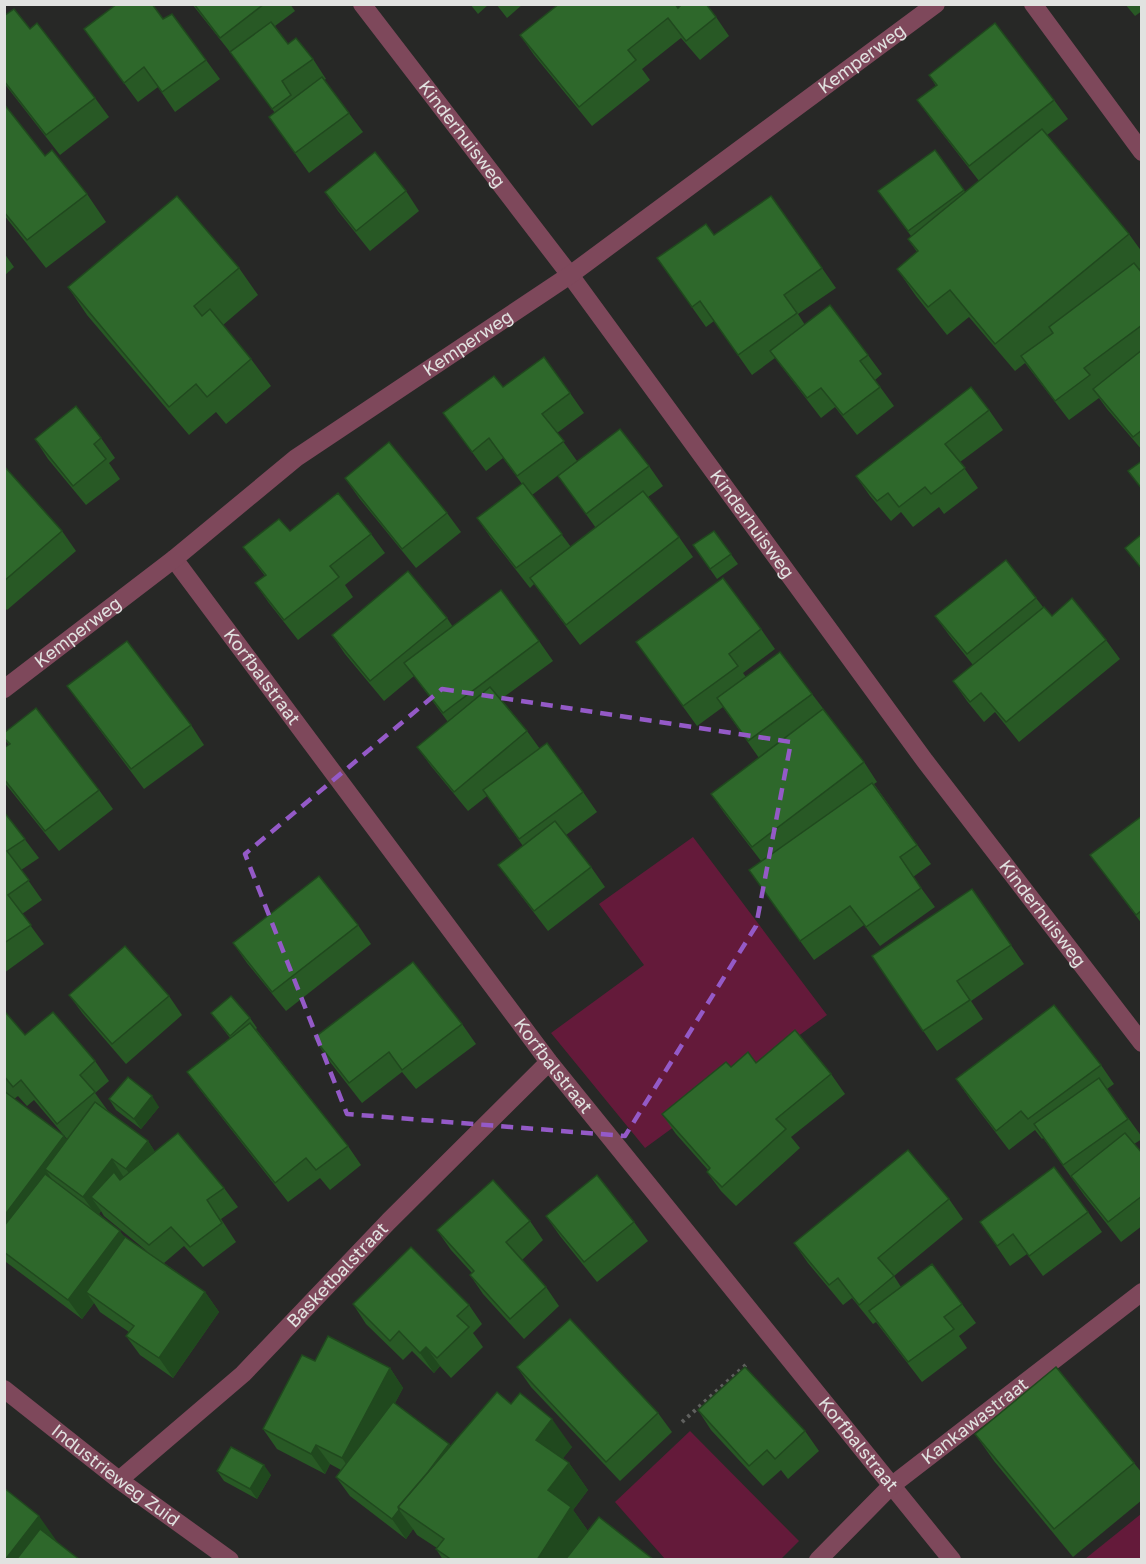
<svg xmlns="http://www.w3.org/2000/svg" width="1146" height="1564" font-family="'Golos Text',sans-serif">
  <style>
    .green { fill: #641a3a }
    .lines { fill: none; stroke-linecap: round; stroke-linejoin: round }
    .path { stroke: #5f605e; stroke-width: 4; stroke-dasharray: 3 4.5; stroke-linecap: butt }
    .minor { stroke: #7e485b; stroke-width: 18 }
    .wall { fill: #285925; fill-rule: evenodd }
    .shaded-wall { fill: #20491e }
    .building { fill: #2e682b; stroke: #20491e; stroke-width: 1.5 }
    .marked { fill: none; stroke: #945ac7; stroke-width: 4.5; stroke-dasharray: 12 8; stroke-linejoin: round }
    .labels { text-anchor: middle; stroke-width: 4.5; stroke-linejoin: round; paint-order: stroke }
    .street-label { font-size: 18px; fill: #e1e2e0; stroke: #1d1f1d }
  </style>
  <rect width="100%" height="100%" fill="#272826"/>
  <g class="green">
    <polygon points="693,837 827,1015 645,1148 551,1033 644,965 599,904"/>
    <polygon points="690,1431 799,1541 781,1559 665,1559 615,1502"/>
    <polygon points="1141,1514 1141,1559 1085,1559"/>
  </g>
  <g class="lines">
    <polyline class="path" points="682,1422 748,1363"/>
    <g class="minor">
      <path id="s1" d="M362,4L570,275L925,761L1142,1043"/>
      <polyline points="1033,4 1142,152"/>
      <path id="s2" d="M174,559L549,1062L952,1560"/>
      <path id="s3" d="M4,689L174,559L296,458L570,275L936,4"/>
      <path id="s4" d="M4,1389L119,1480L230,1560"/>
      <path id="s5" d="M119,1480L243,1374L389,1221L549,1062"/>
      <path id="s6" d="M818,1560L891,1486L1142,1292"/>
    </g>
  </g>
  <g class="wall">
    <polygon points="192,4 290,4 295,11 275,26 288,44 313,59 326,79 324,80 363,132 309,173 269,117 275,113 234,57"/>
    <polygon points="470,4 489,4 478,14"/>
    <polygon points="496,4 523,4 507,18"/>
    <polygon points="1125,4 1142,4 1142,11 1135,16"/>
    <polygon points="678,8 716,17 729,36 700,60 681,38 642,69 650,80 592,126 534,55 520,35"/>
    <polygon points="4,16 30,29 95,98 109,117 60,155 4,83"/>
    <polygon points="163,19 206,60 220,79 175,112 158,87 138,102 84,29"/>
    <polygon points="929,75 1054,100 1068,119 1047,135 1129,234 1142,252 1142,267 1139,269 1142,273 1142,450 1107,409 1099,398 1069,420 1025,363 1015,371 969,317 947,335 916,296 897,269 917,252 908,239 911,236 878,191 935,150 965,192 979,181 931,119 917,100 936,86"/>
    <polygon points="4,104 45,156 87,194 106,222 46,268 4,215"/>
    <polygon points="406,191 419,211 370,251 338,211 325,192"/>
    <polygon points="771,196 836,288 798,314 805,325 868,355 882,374 875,380 894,406 857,435 835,407 821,418 775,358 752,375 714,321 706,327 657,258 714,235"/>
    <polygon points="4,253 14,267 4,276"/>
    <polygon points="239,268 258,295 223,325 251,359 271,386 226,424 216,412 189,435 87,315 68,287"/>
    <polygon points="503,387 570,393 584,413 557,433 577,461 532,495 571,547 596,528 558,476 649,466 663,486 648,497 679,537 693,557 580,645 534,584 530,588 491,538 477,518 522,484 503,458 486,471 443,413"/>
    <polygon points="989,410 1003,430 960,462 978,488 944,514 939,507 913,527 901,512 891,521 870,496 856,476"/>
    <polygon points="101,438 115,458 109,463 120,479 86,505 48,459 35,439"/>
    <polygon points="4,466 62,531 76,551 7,610 4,607"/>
    <polygon points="345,478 447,513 461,532 416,568 359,498"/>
    <polygon points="290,531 371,534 385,553 345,585 353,597 298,640 269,603 255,583 265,576 243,547"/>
    <polygon points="714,531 738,564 717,579 693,545"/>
    <polygon points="1036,598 1043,607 1052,616 1106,640 1120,659 1019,742 995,712 984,722 967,701 953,681 973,665 949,635 935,616"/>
    <polygon points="447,618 453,627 539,641 553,661 501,699 527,731 540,749 583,792 597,812 566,835 591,867 605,887 548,931 512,884 498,865 523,846 487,796 468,811 431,766 417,747 448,722 414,676 384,701 345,654 332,635"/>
    <polygon points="761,629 775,649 743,673 746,677 812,694 864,762 877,782 874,784 931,864 913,877 935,907 880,946 864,925 814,960 763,890 761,861 725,814 711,794 759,758 723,707 697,726 636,642"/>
    <polygon points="67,686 191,725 204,745 144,789 81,705"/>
    <polygon points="4,739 99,790 113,809 59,851 4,782 4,748 9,745"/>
    <polygon points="4,812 39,858 21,870 42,900 22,914 44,944 4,973"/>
    <polygon points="1142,816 1142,924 1090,855"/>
    <polygon points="972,889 1024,964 971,1001 983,1019 937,1051 872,956"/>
    <polygon points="358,925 371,944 286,1011 247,963 233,943"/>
    <polygon points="69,995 169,996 182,1015 126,1064 83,1014"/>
    <path d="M4,1011L25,1035L95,1061L109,1081L95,1093L108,1111L148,1141L155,1152L224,1188L238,1207L221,1219L236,1242L203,1267L184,1246L164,1263L205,1292L219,1312L173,1378L140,1355L126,1336L129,1332L100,1312L94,1303L82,1319L6,1262L4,1260ZM18,1096L27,1106L34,1100L67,1139V1140L14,1099ZM101,1211L104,1216L148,1252L125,1237L99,1214Z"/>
    <polygon points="211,1013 250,1018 257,1028 256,1029 348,1146 361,1165 330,1190 320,1178 288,1202 201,1091 187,1072 230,1038"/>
    <polygon points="462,1024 476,1044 416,1089 402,1072 362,1103 327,1058 314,1038"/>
    <polygon points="756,1063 831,1074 845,1094 791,1137 800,1148 736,1206 721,1191 707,1172 708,1170 676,1134 662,1114"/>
    <polygon points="1101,1065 1114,1084 1107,1089 1142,1137 1142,1139 1134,1144 1142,1153 1142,1226 1121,1242 1084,1195 1043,1138 1042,1139 1035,1130 1009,1150 970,1099 956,1079"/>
    <polygon points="109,1099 159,1107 141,1129 116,1110"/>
    <polygon points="949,1199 963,1219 894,1276 901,1287 962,1304 976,1323 959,1336 967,1348 922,1382 876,1322 873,1324 852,1298 843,1305 808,1263 794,1243"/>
    <polygon points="1088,1212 1102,1232 1043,1276 1027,1254 1010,1266 980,1222"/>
    <polygon points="546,1216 634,1222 648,1241 597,1282 560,1236"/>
    <polygon points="530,1221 543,1240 522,1260 546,1287 559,1306 524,1339 483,1294 470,1275 472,1273 451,1250 437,1230"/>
    <polygon points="353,1304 469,1305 482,1324 473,1333 483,1347 451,1378 440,1366 434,1373 412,1351 403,1360 366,1324"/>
    <polygon points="315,1361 390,1368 403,1388 395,1403 451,1446 511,1404 572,1447 563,1458 569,1463 588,1490 573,1510 588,1531 654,1560 443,1560 436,1549 437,1548 417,1535 413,1529 406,1539 350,1496 336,1477 341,1470 330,1464 325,1474 277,1449 263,1429"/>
    <polygon points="517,1367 658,1413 672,1432 620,1481 531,1387"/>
    <polygon points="698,1410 805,1431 819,1451 788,1479 781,1470 763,1486 711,1430"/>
    <polygon points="975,1434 1134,1463 1142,1473 1142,1500 1073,1557 994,1461"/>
    <polygon points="217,1471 271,1475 257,1499 224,1481"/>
  </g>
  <g class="shaded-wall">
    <polygon points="152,1096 159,1107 141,1129 134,1119"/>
    <polygon points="64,1136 78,1155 45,1169 56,1185 4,1234 4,1216"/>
    <polygon points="148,1141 161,1161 140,1189 126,1169"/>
    <polygon points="112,1159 125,1179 91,1197 101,1211 97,1216 83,1197"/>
    <polygon points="120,1231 134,1250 86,1292 94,1303 82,1319 68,1300"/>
    <polygon points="205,1292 219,1312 173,1378 159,1358"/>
    <polygon points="426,1347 440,1366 434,1373 420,1353"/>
    <polygon points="390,1368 403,1388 356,1478 342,1458"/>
    <polygon points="552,1419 572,1447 556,1467 536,1440"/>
    <polygon points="449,1444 463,1464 400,1509"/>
    <polygon points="316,1445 330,1464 325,1474 311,1454"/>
    <polygon points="569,1463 588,1490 573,1510 590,1534 574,1560 537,1560 548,1490"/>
    <polygon points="264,1465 271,1475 257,1499 250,1489"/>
    <polygon points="399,1510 413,1529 406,1539 392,1519"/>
    <polygon points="39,1516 63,1550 55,1560 5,1560"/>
  </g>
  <g class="building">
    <polygon points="117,4 152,4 163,19 172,14 206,60 162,92 144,67 124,83 84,29"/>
    <polygon points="194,4 264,4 220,38"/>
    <polygon points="559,4 675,4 678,8 682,4 706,4 716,17 686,41 668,18 628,50 636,60 579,107 520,35"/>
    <polygon points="14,9 30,29 37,23 95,98 46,135 4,81 4,16"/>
    <polygon points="271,22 288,44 296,38 313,59 282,81 291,95 272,109 230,52"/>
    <polygon points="995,23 1054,100 969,166 917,100 937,85 929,75"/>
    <polygon points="322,77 349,113 295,153 269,117"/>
    <polygon points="4,104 45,156 52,150 87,194 27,240 4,212"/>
    <polygon points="1042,129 1129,234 995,344 950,290 928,307 897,269 918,251 908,239"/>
    <polygon points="935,150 964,190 908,231 878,191"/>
    <polygon points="375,152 406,191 356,231 325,192"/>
    <polygon points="177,196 239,268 194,306 202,316 210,309 251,359 207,397 196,384 169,407 68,287"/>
    <polygon points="771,196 822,268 784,295 797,313 738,355 700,301 692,307 657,258 706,224 714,235"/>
    <polygon points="1134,263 1142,273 1142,325 1084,368 1090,375 1055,401 1021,356 1053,333 1049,327"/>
    <polygon points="830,305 868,355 860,361 880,387 843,415 821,388 807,398 770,351"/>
    <polygon points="1142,350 1142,430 1133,437 1093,389"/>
    <polygon points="544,357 570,393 542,414 564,441 517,476 489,438 472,452 443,413 494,376 503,387"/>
    <polygon points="971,387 989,410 945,444 965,468 931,494 925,487 899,507 888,493 877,501 856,476"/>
    <polygon points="76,406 101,438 94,444 106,459 73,486 35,439"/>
    <polygon points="620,429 649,466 586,514 558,476"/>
    <polygon points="389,442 447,513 402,549 345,478"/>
    <polygon points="1142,461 1142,489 1128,471"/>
    <polygon points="4,466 62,531 4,581"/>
    <polygon points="523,483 562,534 516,568 477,518"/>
    <polygon points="643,491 679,537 566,625 530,578"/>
    <polygon points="338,493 371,534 330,566 339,577 284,620 255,583 266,575 243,547 279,519 290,531"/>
    <polygon points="714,531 731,554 710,569 693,545"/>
    <polygon points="1142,534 1142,569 1125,548"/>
    <polygon points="1006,560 1036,598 967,654 935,616"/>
    <polygon points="408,571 447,618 370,681 332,635"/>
    <polygon points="723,578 761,629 729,654 738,666 683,706 636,642"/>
    <polygon points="501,590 539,641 443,713 404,663"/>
    <polygon points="1072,598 1106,640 1006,722 981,693 970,702 953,681 1044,607 1052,616"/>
    <polygon points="127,641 191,725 131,769 67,686"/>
    <polygon points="780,652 812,694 748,741 717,698"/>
    <polygon points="490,687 527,731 454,792 417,747"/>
    <polygon points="36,708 99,790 45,831 4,779 4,748 10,744 4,738 4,733"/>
    <polygon points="823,709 864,762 752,847 711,794"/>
    <polygon points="547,743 583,792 519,839 483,790"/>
    <polygon points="872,783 917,845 900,857 921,888 866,927 850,906 800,941 749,870"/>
    <polygon points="4,812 25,839 7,851 29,880 8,895 31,925 4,943"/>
    <polygon points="1142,816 1142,910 1136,915 1090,855"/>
    <polygon points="555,821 591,867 534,911 498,865"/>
    <polygon points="319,876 358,925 272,992 233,943"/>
    <polygon points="972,889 1011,945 957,981 970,1000 923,1031 872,956"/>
    <polygon points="125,946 169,996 112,1044 69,995"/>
    <polygon points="413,962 462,1024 402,1070 389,1052 349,1083 314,1038"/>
    <polygon points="231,996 250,1018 230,1036 211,1013"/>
    <polygon points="1054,1005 1101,1065 1028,1119 1021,1111 996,1131 956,1079"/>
    <polygon points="53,1012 95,1061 80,1075 95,1092 57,1124 21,1080 13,1087 4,1076 4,1014 6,1013 25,1035"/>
    <polygon points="250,1023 348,1146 316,1170 306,1158 275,1183 187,1072"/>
    <polygon points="795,1030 831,1074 776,1119 786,1129 722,1187 707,1172 710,1168 662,1114 726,1062 731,1067 748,1052 756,1063"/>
    <polygon points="128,1077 152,1096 134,1119 109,1099"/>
    <polygon points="1099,1078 1128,1119 1063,1165 1034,1124"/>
    <polygon points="4,1091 64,1136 4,1216"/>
    <polygon points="95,1102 148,1141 126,1169 112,1159 83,1197 45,1169"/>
    <polygon points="178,1133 224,1188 207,1200 222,1223 190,1247 171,1227 149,1245 91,1197 114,1172 120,1180"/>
    <polygon points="1125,1133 1142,1153 1142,1196 1108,1222 1071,1176"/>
    <polygon points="908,1150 949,1199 878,1258 894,1276 859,1305 838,1278 829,1285 794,1243"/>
    <polygon points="1054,1167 1088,1212 1029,1256 1013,1234 997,1246 980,1222"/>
    <polygon points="45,1174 120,1231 68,1300 4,1252 4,1226"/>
    <polygon points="597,1175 634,1222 584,1262 546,1216"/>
    <polygon points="493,1180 530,1221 506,1242 546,1287 510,1319 470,1275 474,1271 437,1230"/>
    <polygon points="125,1237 205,1292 159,1358 126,1336 134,1326 86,1292"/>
    <polygon points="411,1247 469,1305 457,1316 469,1327 437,1358 426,1347 420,1353 399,1331 390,1341 353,1304"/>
    <polygon points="932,1264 962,1304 944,1317 954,1329 908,1362 869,1311"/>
    <polygon points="570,1319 658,1413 606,1462 517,1367"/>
    <polygon points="328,1336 390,1368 342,1458 316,1445 311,1454 263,1429 302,1355 315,1361"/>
    <polygon points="745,1367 805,1431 775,1459 767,1450 749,1466 698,1410"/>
    <polygon points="1056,1367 1134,1463 1054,1529 975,1434"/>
    <polygon points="497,1392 511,1404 520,1393 552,1419 536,1440 569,1463 548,1490 571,1507 537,1560 452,1560 436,1549 444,1539 398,1507"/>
    <polygon points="393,1402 449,1444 428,1472 398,1507 399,1510 392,1519 336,1477"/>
    <polygon points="231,1447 264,1465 250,1489 217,1471"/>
    <polygon points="4,1488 39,1516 5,1560 4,1560"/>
    <polygon points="599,1517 654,1560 565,1560"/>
    <polygon points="40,1529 80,1560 16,1560"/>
  </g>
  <path class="marked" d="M442,689L791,742L756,926L625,1136L347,1114L245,854Z"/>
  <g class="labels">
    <g class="street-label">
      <text dy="6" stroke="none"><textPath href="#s3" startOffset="1065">Kemperweg</textPath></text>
      <text dy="6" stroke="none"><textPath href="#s1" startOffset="164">Kinderhuisweg</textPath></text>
      <text dy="6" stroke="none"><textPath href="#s3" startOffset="579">Kemperweg</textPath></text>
      <text dy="6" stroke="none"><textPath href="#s1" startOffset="650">Kinderhuisweg</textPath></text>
      <text dy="6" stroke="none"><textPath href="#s3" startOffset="93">Kemperweg</textPath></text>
      <text dy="6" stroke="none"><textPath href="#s2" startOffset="147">Korfbalstraat</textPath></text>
      <text dy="6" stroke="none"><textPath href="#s1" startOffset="1136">Kinderhuisweg</textPath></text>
      <text dy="6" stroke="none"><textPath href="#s2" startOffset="633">Korfbalstraat</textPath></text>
      <text dy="6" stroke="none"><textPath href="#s5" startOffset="300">Basketbalstraat</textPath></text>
      <text dy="6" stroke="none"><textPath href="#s6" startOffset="210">Kankawastraat</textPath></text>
      <text dy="6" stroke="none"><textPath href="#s2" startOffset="1119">Korfbalstraat</textPath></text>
      <text dy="6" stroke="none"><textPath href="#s4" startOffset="141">Industrieweg Zuid</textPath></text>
    </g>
  </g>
  <rect width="1146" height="1564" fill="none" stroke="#e1e2e0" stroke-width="12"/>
</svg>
